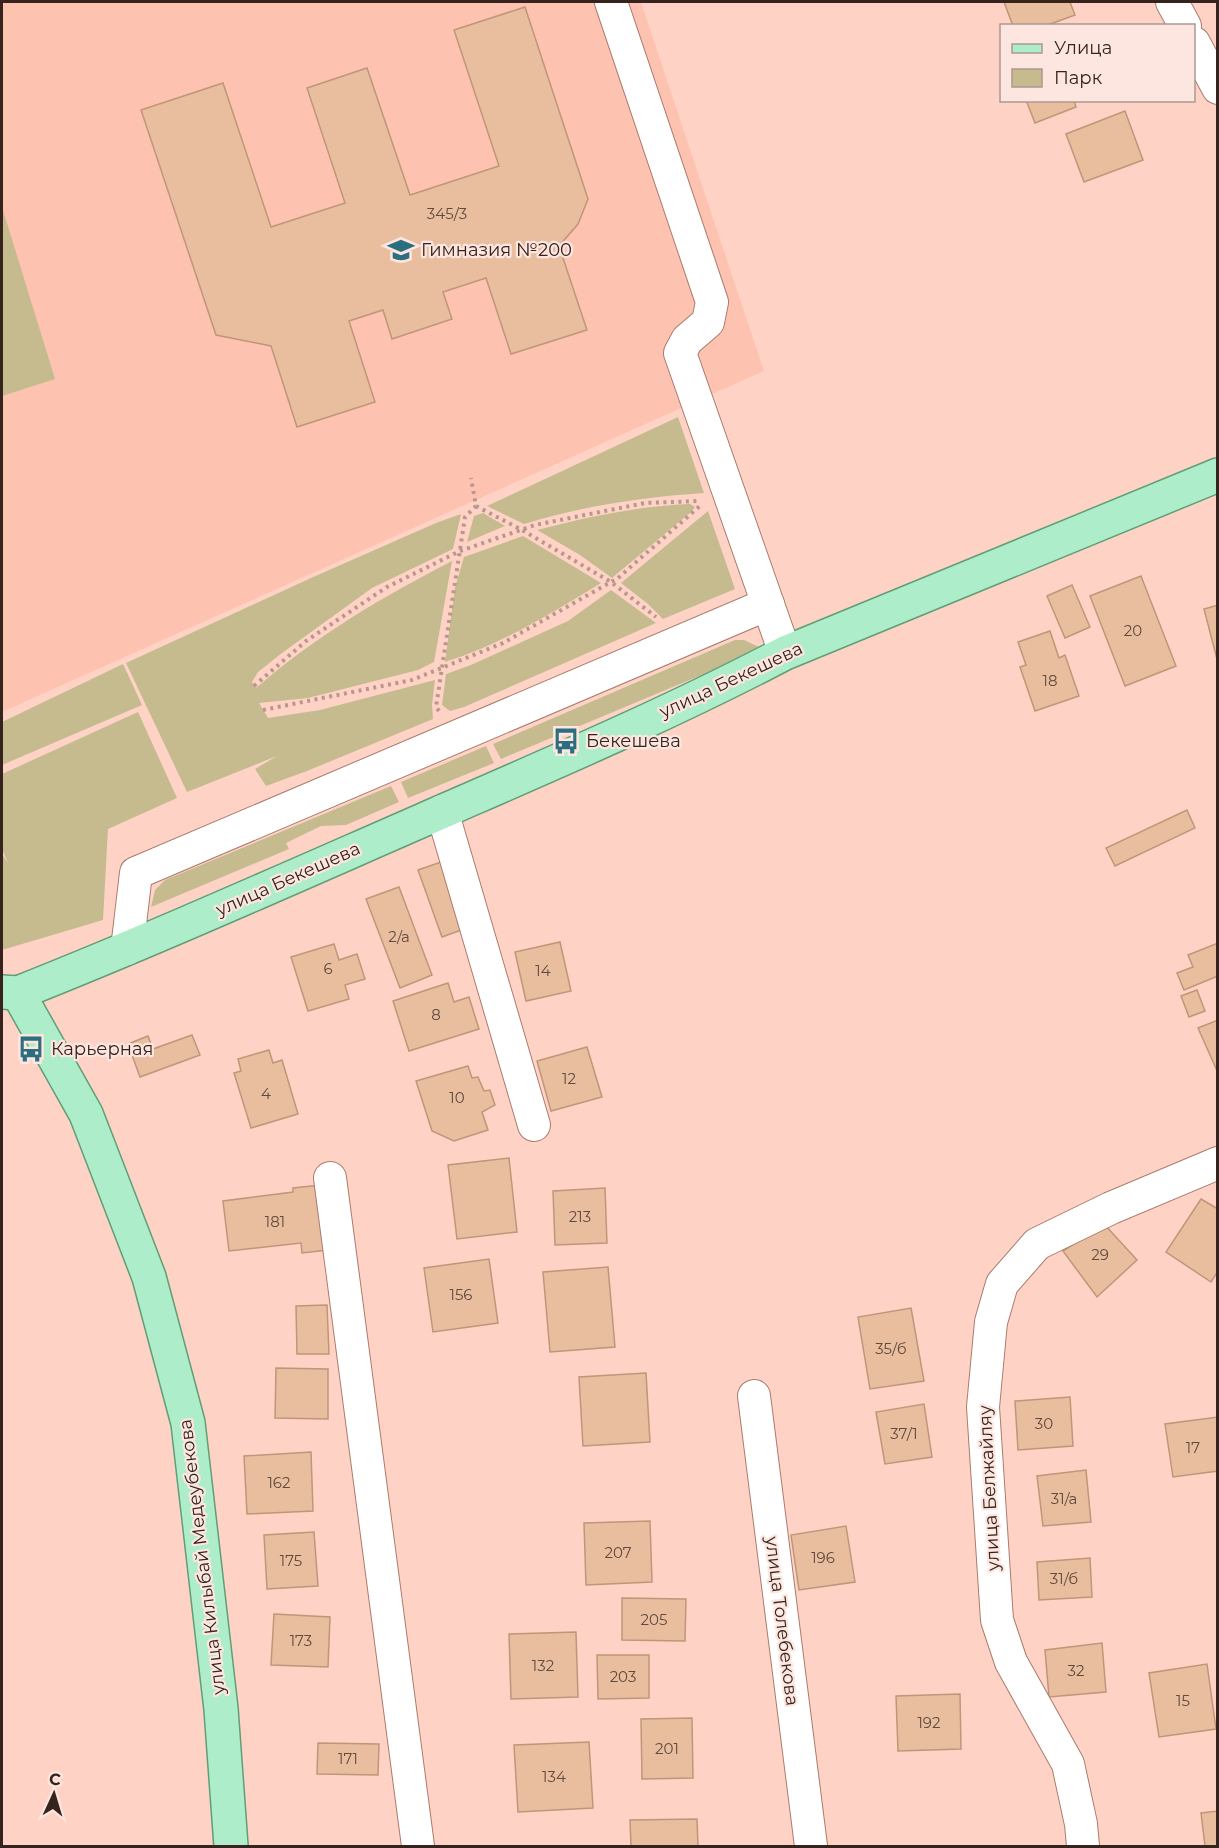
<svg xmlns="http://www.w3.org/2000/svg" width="1219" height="1848" font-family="Montserrat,sans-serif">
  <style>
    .built { fill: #fec2b0 }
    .green { fill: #c5bb8f }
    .building { fill: #e8be9f; stroke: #bf9678; stroke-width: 1.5 }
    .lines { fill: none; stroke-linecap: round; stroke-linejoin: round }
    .minor-casing { stroke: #ab7b6c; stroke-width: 34 }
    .major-casing { stroke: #609e76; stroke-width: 36 }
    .path { stroke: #ba978c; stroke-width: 4; stroke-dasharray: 3 4.5; stroke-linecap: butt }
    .minor { stroke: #fff; stroke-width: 32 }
    .major { stroke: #adedca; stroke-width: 33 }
    .labels { text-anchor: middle; stroke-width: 4.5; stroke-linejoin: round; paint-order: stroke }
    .number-label { font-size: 15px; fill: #624a3e }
    .poi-label { font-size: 18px; fill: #36231d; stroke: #fce6df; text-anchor: start }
    .street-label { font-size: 18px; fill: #36231d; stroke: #fce6df }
  </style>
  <rect width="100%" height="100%" fill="#fed3c6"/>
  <polygon class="built" points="2,2 641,2 764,371 2,712"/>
  <g class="green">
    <polygon points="2,207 55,379 2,396"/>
    <path d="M678,417L704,493C643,497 582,506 524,524L487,506Z"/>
    <path d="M690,504L695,507L691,512L612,578L580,555L537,530C587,517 638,506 690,504Z"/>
    <polygon points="708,511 735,589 663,619 648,604 621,583"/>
    <polygon points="483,513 505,526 467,542 474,516"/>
    <path d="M461,514L453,549L372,588L282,653L258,672L252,682L256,688C316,636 382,597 452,561L434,662L418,670L308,698L259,703L268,718L320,710L435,680L432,705L433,719L307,771L266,786L255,769L277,756L187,792L126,663L311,578L436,523Z"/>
    <path d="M523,536L601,583C552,613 500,645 445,662L455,588L464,557Z"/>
    <polygon points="611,590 656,623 464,707 450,711 442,705 446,674 471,665 568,621"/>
    <polygon points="735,640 744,640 759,647 711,671 501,759 493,744"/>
    <polygon points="123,664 142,705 2,765 2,722"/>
    <polygon points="138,712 177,798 108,829 103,920 2,950 2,854 8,863 2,849 2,774"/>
    <polygon points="486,746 494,763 408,798 401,782"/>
    <polygon points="391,786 399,802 346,825 321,826 286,843 289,849 151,907 155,890 165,880"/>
  </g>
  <g class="building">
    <polygon points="1004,2 1070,2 1075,15 1045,26 1013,26"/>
    <polygon points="525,7 588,199 578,224 559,246 587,330 511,354 486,278 443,292 452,319 392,339 383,310 349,321 375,402 297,427 271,346 216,335 141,110 223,83 271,227 345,203 307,88 367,68 410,195 499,166 454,30"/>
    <polygon points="1026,100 1074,100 1076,107 1035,123"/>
    <polygon points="1125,111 1143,160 1084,182 1066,134"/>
    <polygon points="1141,576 1176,666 1125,686 1090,596"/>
    <polygon points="1072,585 1090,627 1065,638 1047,596"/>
    <polygon points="1218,605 1218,663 1204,609"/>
    <polygon points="1050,631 1059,658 1065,655 1079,696 1035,711 1020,667 1026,665 1018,642"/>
    <polygon points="1187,810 1195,828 1115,866 1106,848"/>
    <polygon points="444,861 467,928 442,937 418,870"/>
    <polygon points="399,887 432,975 400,988 366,899"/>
    <polygon points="560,942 571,991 526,1001 515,952"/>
    <polygon points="1218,943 1218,976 1184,990 1177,973 1193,967 1188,955"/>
    <polygon points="334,944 339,960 357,954 365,979 345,985 349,999 308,1011 291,957"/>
    <polygon points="448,983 454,1002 469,997 479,1029 409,1051 393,1001"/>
    <polygon points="1197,990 1205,1011 1189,1017 1181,996"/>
    <polygon points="1218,1020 1218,1073 1198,1028"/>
    <polygon points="192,1035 200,1055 140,1077 128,1044 148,1036 153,1049"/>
    <polygon points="587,1047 602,1097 551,1111 537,1061"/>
    <polygon points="269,1050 273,1063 282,1060 298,1114 251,1128 234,1073 241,1071 238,1059"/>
    <polygon points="468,1066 472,1078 478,1077 484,1091 490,1090 495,1105 482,1112 488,1130 454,1141 432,1131 416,1081"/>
    <polygon points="509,1158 517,1232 457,1239 448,1165"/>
    <polygon points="320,1185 328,1250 302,1253 301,1243 229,1251 223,1201 293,1192 293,1188"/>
    <polygon points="605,1188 607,1243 555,1245 553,1191"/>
    <polygon points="1201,1199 1218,1209 1218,1271 1211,1282 1166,1252"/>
    <polygon points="1104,1224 1137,1260 1097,1297 1063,1251"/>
    <polygon points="489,1259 498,1323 433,1332 424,1268"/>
    <polygon points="608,1267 615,1347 550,1352 543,1272"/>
    <polygon points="327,1305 329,1354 297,1354 296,1306"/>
    <polygon points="911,1308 924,1381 870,1389 858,1317"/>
    <polygon points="276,1368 328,1369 328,1419 275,1418"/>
    <polygon points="646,1373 650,1442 583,1446 579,1377"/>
    <polygon points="1070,1397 1073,1446 1018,1450 1015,1401"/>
    <polygon points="924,1404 932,1457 885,1464 876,1412"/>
    <polygon points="1218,1417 1218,1471 1173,1477 1165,1424"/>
    <polygon points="311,1452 313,1511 247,1514 244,1456"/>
    <polygon points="1086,1470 1091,1522 1043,1526 1037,1476"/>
    <polygon points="650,1521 652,1582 586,1585 584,1523"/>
    <polygon points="846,1526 855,1582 799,1590 791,1535"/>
    <polygon points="314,1532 318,1586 267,1589 264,1535"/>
    <polygon points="1090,1558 1092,1597 1039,1600 1037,1562"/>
    <polygon points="622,1598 686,1599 685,1641 622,1640"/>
    <polygon points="274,1614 330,1617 328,1667 271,1665"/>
    <polygon points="576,1632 578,1697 511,1699 509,1634"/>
    <polygon points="1102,1643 1106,1692 1049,1697 1045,1650"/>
    <polygon points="597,1655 649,1655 649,1698 598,1699"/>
    <polygon points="1207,1664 1216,1729 1159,1737 1149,1673"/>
    <polygon points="960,1694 961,1749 898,1751 896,1696"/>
    <polygon points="692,1718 693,1778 642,1779 641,1719"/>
    <polygon points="589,1742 593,1808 518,1812 514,1745"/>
    <polygon points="318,1743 379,1744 378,1775 317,1774"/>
    <polygon points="1218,1811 1218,1846 1205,1846 1201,1813"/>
    <polygon points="697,1819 698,1846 631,1846 630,1820"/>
  </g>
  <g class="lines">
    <g class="minor-casing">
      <g id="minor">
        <polyline points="611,2 712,302 708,322 687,340 680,353 785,653"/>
        <polyline points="1172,2 1185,26"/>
        <polyline points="1194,43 1218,88"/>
        <polyline points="442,811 534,1125"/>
        <polyline points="127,949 136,873 768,604"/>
        <polyline points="330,1178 418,1846"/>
        <polyline points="754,1396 811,1846"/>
        <polyline points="1083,1846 1081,1824 1068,1764 1011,1662 997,1620 983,1407 991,1322 1002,1284 1037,1244 1111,1208 1218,1163"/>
      </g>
    </g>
    <g class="major-casing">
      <g id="major">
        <path d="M2,992L18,993C154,939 288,879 423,820C544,767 667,715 785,653L1218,475"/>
        <polyline points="18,993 86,1114 149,1277 188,1423 221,1709 231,1846"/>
      </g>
    </g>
    <g class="path">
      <polyline points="476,506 522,530 611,582 656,617"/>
      <polyline points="254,686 306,641 387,587 460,551 535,525 645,503 699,501"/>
      <polyline points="263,710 412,680 503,643 618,578 701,505"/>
      <polyline points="439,711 436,707 465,517 476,506 471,478"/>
    </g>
    <use href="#minor" class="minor"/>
    <use href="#major" class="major"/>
  </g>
  <defs>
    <g id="school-bare" transform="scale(2.07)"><path d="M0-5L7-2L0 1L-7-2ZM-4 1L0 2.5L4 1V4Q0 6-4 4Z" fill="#2b6e7f" stroke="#fce6df" stroke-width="2.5" paint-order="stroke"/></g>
    <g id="bus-bare" transform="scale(2.07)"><path d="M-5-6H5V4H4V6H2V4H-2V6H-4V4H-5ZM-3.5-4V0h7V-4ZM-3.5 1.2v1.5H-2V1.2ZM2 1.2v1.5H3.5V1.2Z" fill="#2b6e7f" stroke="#fce6df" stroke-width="2.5" paint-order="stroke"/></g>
  </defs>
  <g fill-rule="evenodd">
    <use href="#school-bare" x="401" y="250"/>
    <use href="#bus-bare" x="566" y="741"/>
    <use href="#bus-bare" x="31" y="1049"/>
  </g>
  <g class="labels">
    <g class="number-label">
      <text x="447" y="219">345/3</text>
      <text x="1133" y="636">20</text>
      <text x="1050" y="686">18</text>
      <text x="399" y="942">2/а</text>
      <text x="328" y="974">6</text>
      <text x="543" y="976">14</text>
      <text x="436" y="1020">8</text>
      <text x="569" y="1084">12</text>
      <text x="266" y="1099">4</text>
      <text x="457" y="1103">10</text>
      <text x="580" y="1222">213</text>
      <text x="275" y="1227">181</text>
      <text x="1100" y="1260">29</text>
      <text x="461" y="1300">156</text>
      <text x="891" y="1354">35/б</text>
      <text x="1044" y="1429">30</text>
      <text x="904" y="1439">37/1</text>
      <text x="1193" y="1453">17</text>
      <text x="279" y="1488">162</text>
      <text x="1064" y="1504">31/а</text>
      <text x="618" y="1558">207</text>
      <text x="823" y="1563">196</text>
      <text x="291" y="1566">175</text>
      <text x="1064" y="1584">31/б</text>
      <text x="654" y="1625">205</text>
      <text x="301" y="1646">173</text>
      <text x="543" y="1671">132</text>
      <text x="1076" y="1676">32</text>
      <text x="623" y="1682">203</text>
      <text x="1183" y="1706">15</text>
      <text x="929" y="1728">192</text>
      <text x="667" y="1754">201</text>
      <text x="348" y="1764">171</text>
      <text x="554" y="1782">134</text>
    </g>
    <g class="poi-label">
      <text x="421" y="256">Гимназия №200</text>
      <text x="586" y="747">Бекешева</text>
      <text x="51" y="1055">Карьерная</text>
    </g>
    <g class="street-label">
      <text transform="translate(731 680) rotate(-25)" y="6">улица Бекешева</text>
      <text transform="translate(288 879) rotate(-24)" y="6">улица Бекешева</text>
      <text transform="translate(989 1488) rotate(-93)" y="6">улица Белжайляу</text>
      <text transform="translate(202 1557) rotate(-97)" y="6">улица Килыбай Медеубекова</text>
      <text transform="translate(782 1621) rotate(83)" y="6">улица Толебекова</text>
    </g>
  </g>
  <rect width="1219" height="1848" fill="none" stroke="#36231d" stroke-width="6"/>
  <rect x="1000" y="24" width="195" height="78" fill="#fce6df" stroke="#ad9891" stroke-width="1.5"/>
  <rect x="1012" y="44" width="30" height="9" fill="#adedca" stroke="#ad9891" stroke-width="1.5"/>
  <text x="1054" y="54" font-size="18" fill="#36231d">Улица</text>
  <rect x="1012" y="69" width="30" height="18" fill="#c5bb8f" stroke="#ad9891" stroke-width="1.5"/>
  <text x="1054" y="84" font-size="18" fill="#36231d">Парк</text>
  <g transform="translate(54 1794) rotate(4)" stroke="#fce6df" stroke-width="4.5" paint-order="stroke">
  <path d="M0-4.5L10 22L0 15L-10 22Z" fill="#36231d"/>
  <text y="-9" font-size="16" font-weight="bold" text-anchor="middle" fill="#36231d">С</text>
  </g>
</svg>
